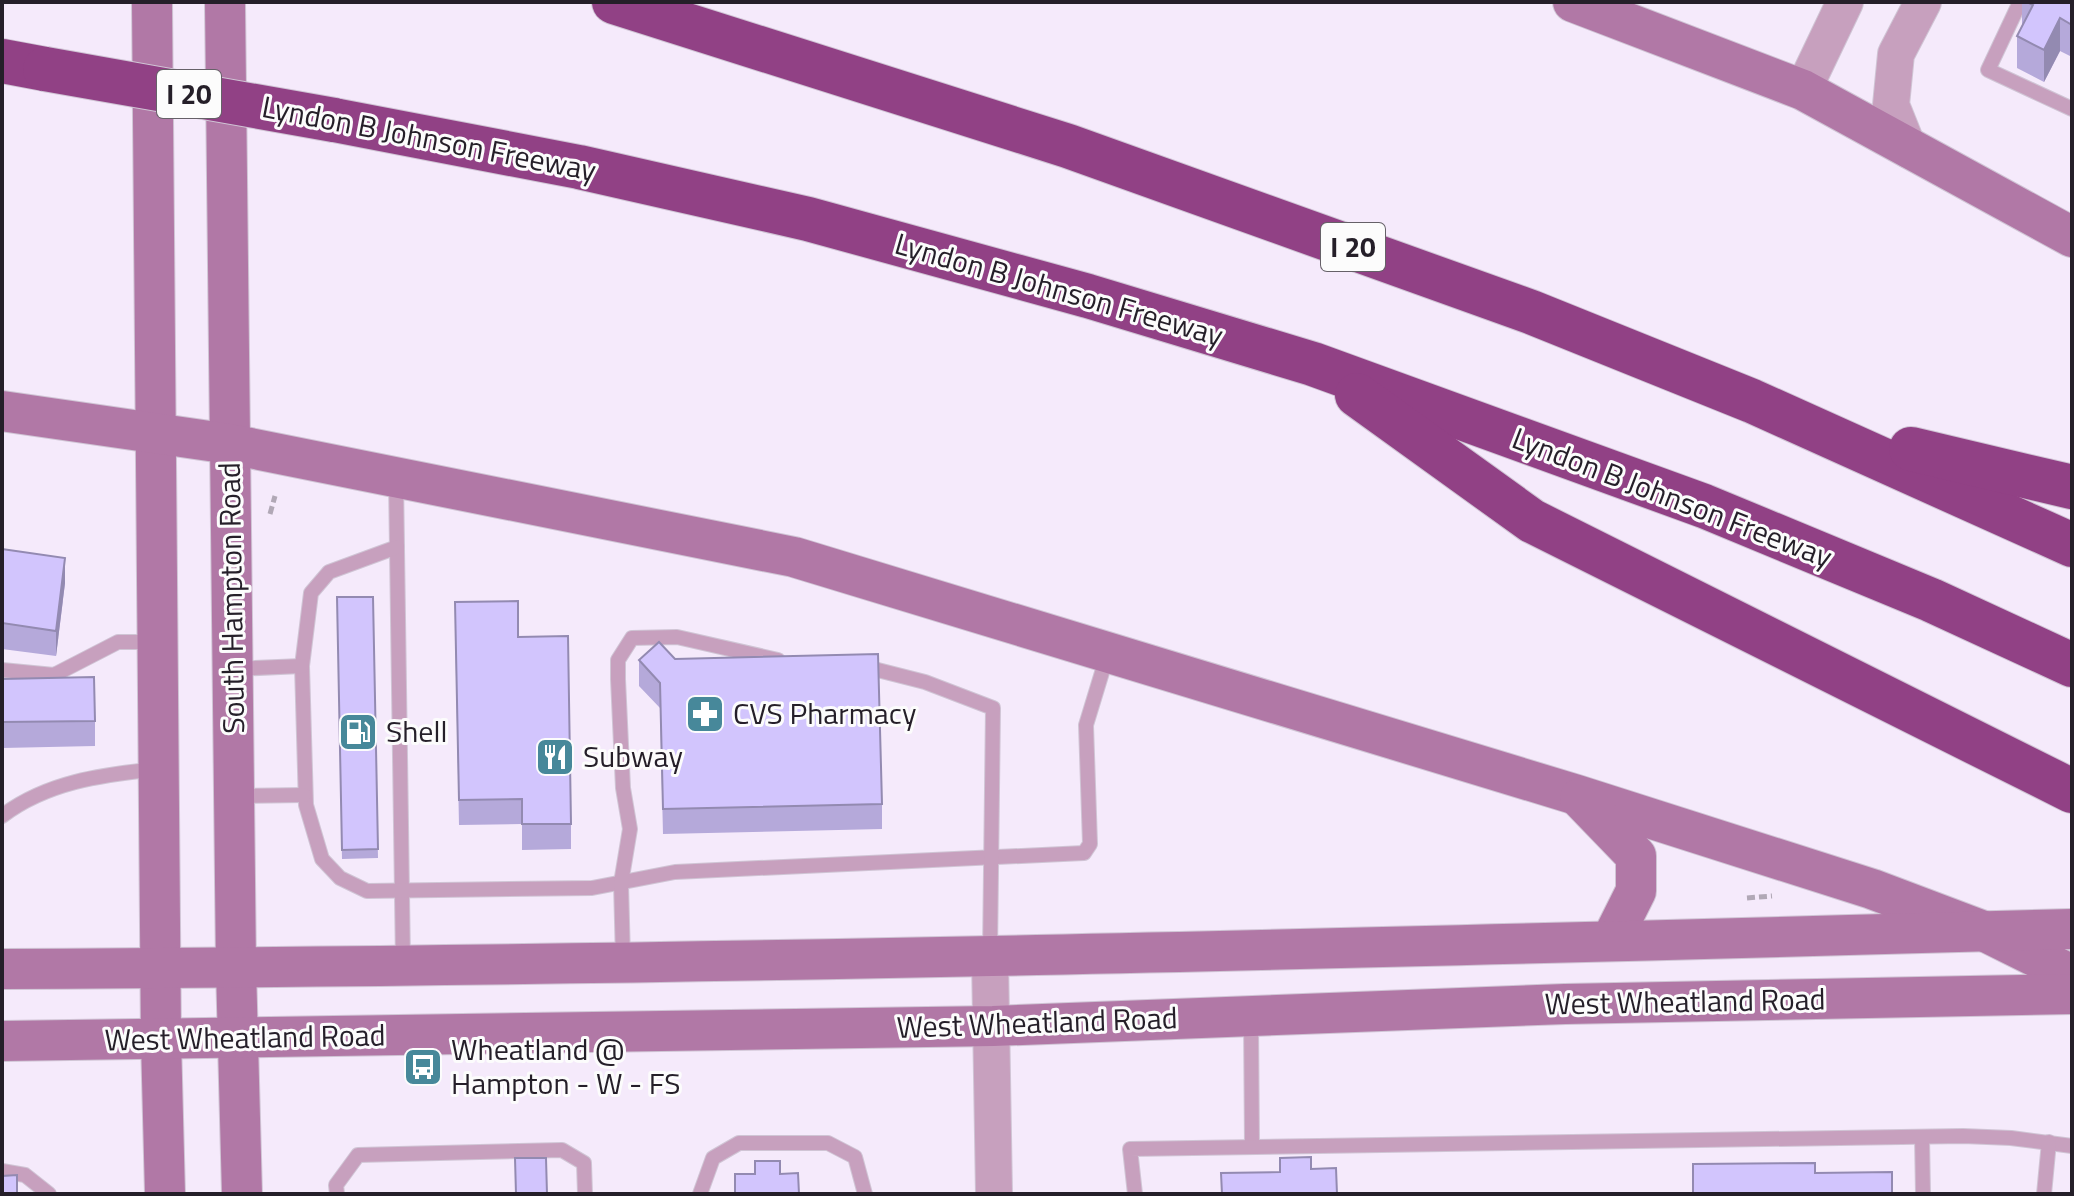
<svg xmlns="http://www.w3.org/2000/svg" width="2074" height="1196" font-family="'Titillium Web',sans-serif">
  <style>
    .lines { fill: none; stroke-linecap: round; stroke-linejoin: round }
    .service-casing { stroke: #d0c5d5; stroke-width: 16 }
    .tertiary-casing { stroke: #d0c5d5; stroke-width: 38 }
    .secondary-casing { stroke: #d0c5d5; stroke-width: 42 }
    .motorway-casing { stroke: #d0c5d5; stroke-width: 46 }
    .path { stroke: #b1a8b6; stroke-width: 5; stroke-dasharray: 8 4; stroke-linecap: butt }
    .service { stroke: #c7a0be; stroke-width: 14 }
    .tertiary { stroke: #c7a0be; stroke-width: 36 }
    .secondary { stroke: #b178a6; stroke-width: 40 }
    .motorway { stroke: #914185; stroke-width: 44 }
    .motorway-bridge-casing { stroke: #d0c5d5; stroke-width: 46; stroke-linecap: butt }
    .motorway-bridge { stroke: #914185; stroke-width: 44 }
    .wall { fill: #b5a9da }
    .shaded-wall { fill: #938ab1 }
    .building { fill: #d2c5fd; stroke: #938ab1; stroke-width: 2 }
    .labels { text-anchor: middle; stroke-width: 6; stroke-linejoin: round; paint-order: stroke }
    .shield { fill: #fcfcfc; stroke: #666168; stroke-width: 2 }
    .shield-label { font-size: 28px; font-weight: bold; fill: #251f29 }
    .street-label { font-size: 30px; fill: #251f29; stroke: #fcfcfc }
    .poi-label { font-size: 30px; fill: #251f29; stroke: #fcfcfc; text-anchor: start }
  </style>
  <rect width="100%" height="100%" fill="#f5eafb"/>
  <g class="lines">
    <g class="service-casing">
      <g id="service">
        <polyline points="2020,2 1988,70 2072,109"/>
        <polyline points="396,480 403,963"/>
        <polyline points="397,547 329,572 311,593 302,666 306,805 322,859 340,878 367,891 592,888 675,872 1084,853 1090,844 1086,725 1107,656"/>
        <polyline points="862,666 925,682 993,708 990,953"/>
        <polyline points="234,669 302,666"/>
        <polyline points="2,670 54,675 118,642 157,642"/>
        <polyline points="237,796 304,795"/>
        <path d="M2,816C47,782 101,775 156,769"/>
        <polyline points="623,960 621,883 630,829 623,788 618,679 618,660 632,638 677,637 778,660"/>
        <polyline points="1251,1020 1252,1147"/>
        <polyline points="1922,1137 1923,1194"/>
        <polyline points="2,1171 25,1175 49,1194"/>
        <polyline points="337,1194 336,1185 358,1155 562,1150 584,1163 585,1194"/>
        <polyline points="700,1194 713,1158 739,1143 828,1143 855,1157 865,1194"/>
        <polyline points="1135,1194 1130,1149 1963,1136 2011,1138 2072,1146"/>
        <polyline points="2044,1194 2049,1142"/>
      </g>
    </g>
    <g class="tertiary-casing">
      <g id="tertiary">
        <polyline points="1803,90 1845,2"/>
        <polyline points="1909,150 1891,105 1896,54 1923,2"/>
        <polyline points="990,958 994,1194"/>
      </g>
    </g>
    <g class="secondary-casing">
      <g id="secondary">
        <polyline points="152,2 161,1040 165,1194"/>
        <polyline points="225,2 236,968 242,1194"/>
        <polyline points="1573,2 1803,90 2072,237"/>
        <polyline points="2,411 230,444 794,557 1577,795 1872,889 1986,932 2072,975"/>
        <polyline points="1580,798 1636,856 1636,891 1611,941"/>
        <path d="M2,969C692,966 1382,948 2072,929"/>
        <polyline points="2,1041 993,1026 1565,1004 2072,994"/>
      </g>
    </g>
    <g class="motorway-casing">
      <g id="motorway">
        <polyline points="614,2 1068,146 1531,312 1752,401 2072,545"/>
        <polyline points="2,61 45,69"/>
        <polyline points="334,120 579,167 808,219 1088,296 1313,364 1704,506 1931,600 2072,665"/>
        <polyline points="1357,395 1532,521 2072,791"/>
        <polyline points="1911,449 2072,487"/>
      </g>
    </g>
    <g class="path">
      <polyline points="270,514 275,496"/>
      <polyline points="1747,898 1772,896"/>
    </g>
    <use href="#service" class="service"/>
    <use href="#tertiary" class="tertiary"/>
    <use href="#secondary" class="secondary"/>
    <use href="#motorway" class="motorway"/>
    <g class="motorway-bridge-casing">
      <polyline id="motorway-bridge" points="45,69 334,120"/>
    </g>
    <use href="#motorway-bridge" class="motorway-bridge"/>
  </g>
  <g class="wall">
    <polygon points="2022,2 2072,2 2072,57 2060,51 2044,82 2017,68 2017,36 2022,25"/>
    <polygon points="2,549 65,583 56,656 2,649"/>
    <polygon points="337,597 373,597 378,858 342,859"/>
    <polygon points="455,627 518,637 571,824 571,849 522,850 522,824 459,825"/>
    <polygon points="675,659 882,804 882,829 663,834 660,708 639,686 639,660"/>
    <polygon points="2,679 95,721 95,746 2,748"/>
  </g>
  <g class="shaded-wall">
    <polygon points="2060,18 2060,51 2044,82 2044,50"/>
    <polygon points="65,558 65,583 56,656 56,631"/>
  </g>
  <g class="building">
    <polygon points="2027,2 2072,2 2072,25 2060,18 2044,50 2017,36 2033,5"/>
    <polygon points="2,549 65,558 56,631 2,623"/>
    <polygon points="337,597 373,597 378,849 342,850"/>
    <polygon points="518,601 518,637 568,636 571,824 522,824 522,799 459,800 455,602"/>
    <polygon points="659,642 675,659 878,654 882,804 663,809 660,683 639,660"/>
    <polygon points="94,677 95,721 2,722 2,679"/>
    <polygon points="1311,1157 1311,1169 1336,1168 1337,1194 1222,1194 1221,1173 1280,1172 1280,1158"/>
    <polygon points="515,1158 546,1158 547,1194 516,1194"/>
    <polygon points="755,1161 780,1161 780,1174 798,1173 799,1194 735,1194 735,1174 755,1174"/>
    <polygon points="1815,1163 1815,1173 1892,1172 1892,1194 1693,1194 1693,1164"/>
    <polygon points="17,1175 17,1194 2,1194 2,1176"/>
  </g>
  <defs>
    <g id="pharmacy-square" transform="scale(2)"><rect x="-9" y="-9" width="18" height="18" rx="4" fill="#47889a" stroke="#fcfcfc"/><path d="M-2-6h4v4h4v4h-4v4h-4v-4h-4v-4h4Z" fill="#fff"/></g>
    <g id="fuel-square" transform="scale(2)"><rect x="-9" y="-9" width="18" height="18" rx="4" fill="#47889a" stroke="#fcfcfc"/><path d="M-5.5-6h7V0h2V4h1.3V-2.5L3-4.5l.8-.8L6-3V5H2.5V1h-1V6h-7ZM-4.2-4.7v3.2H.2V-4.7Z" fill="#fff"/></g>
    <g id="restaurant-square" transform="scale(2)"><rect x="-9" y="-9" width="18" height="18" rx="4" fill="#47889a" stroke="#fcfcfc"/><path d="M-5-6h1v4h1v-4h1v4h1v-4h1v5L-1.5 .5V6h-2V.5L-5-1ZM5-6V6H3V1.5H1.5Q1.5-4 5-6Z" fill="#fff"/></g>
    <g id="bus-square" transform="scale(2)"><rect x="-9" y="-9" width="18" height="18" rx="4" fill="#47889a" stroke="#fcfcfc"/><path d="M-5-6H5V4H4V6H2V4H-2V6H-4V4H-5ZM-3.5-4V0h7V-4ZM-3.5 1.2v1.5H-2V1.2ZM2 1.2v1.5H3.5V1.2Z" fill="#fff"/></g>
  </defs>
  <g fill-rule="evenodd">
    <use href="#pharmacy-square" x="705" y="714"/>
    <use href="#fuel-square" x="358" y="732"/>
    <use href="#restaurant-square" x="555" y="757"/>
    <use href="#bus-square" x="423" y="1067"/>
  </g>
  <g class="labels">
    <g class="shield">
      <rect x="157" y="70" width="64" height="48" rx="6"/>
      <rect x="1321" y="223" width="64" height="48" rx="6"/>
    </g>
    <g class="shield-label">
      <text x="189" y="104">I 20</text>
      <text x="1353" y="257">I 20</text>
    </g>
    <g class="street-label">
      <text transform="translate(429 139) rotate(11)" y="10">Lyndon B Johnson Freeway</text>
      <text transform="translate(1059 290) rotate(16)" y="10">Lyndon B Johnson Freeway</text>
      <text transform="translate(1672 498) rotate(21)" y="10">Lyndon B Johnson Freeway</text>
      <text transform="translate(232 598) rotate(-91)" y="10">South Hampton Road</text>
      <text transform="translate(1685 1002) rotate(-1)" y="10">West Wheatland Road</text>
      <text transform="translate(1037 1023) rotate(-2)" y="10">West Wheatland Road</text>
      <text transform="translate(245 1038) rotate(-1)" y="10">West Wheatland Road</text>
    </g>
    <g class="poi-label">
      <text x="733" y="724">CVS Pharmacy</text>
      <text x="386" y="742">Shell</text>
      <text x="583" y="767">Subway</text>
      <text x="451" y="1060">Wheatland @<tspan x="451" dy="34">Hampton - W - FS</tspan></text>
    </g>
  </g>
  <rect width="2074" height="1196" fill="none" stroke="#251f29" stroke-width="8"/>
</svg>
